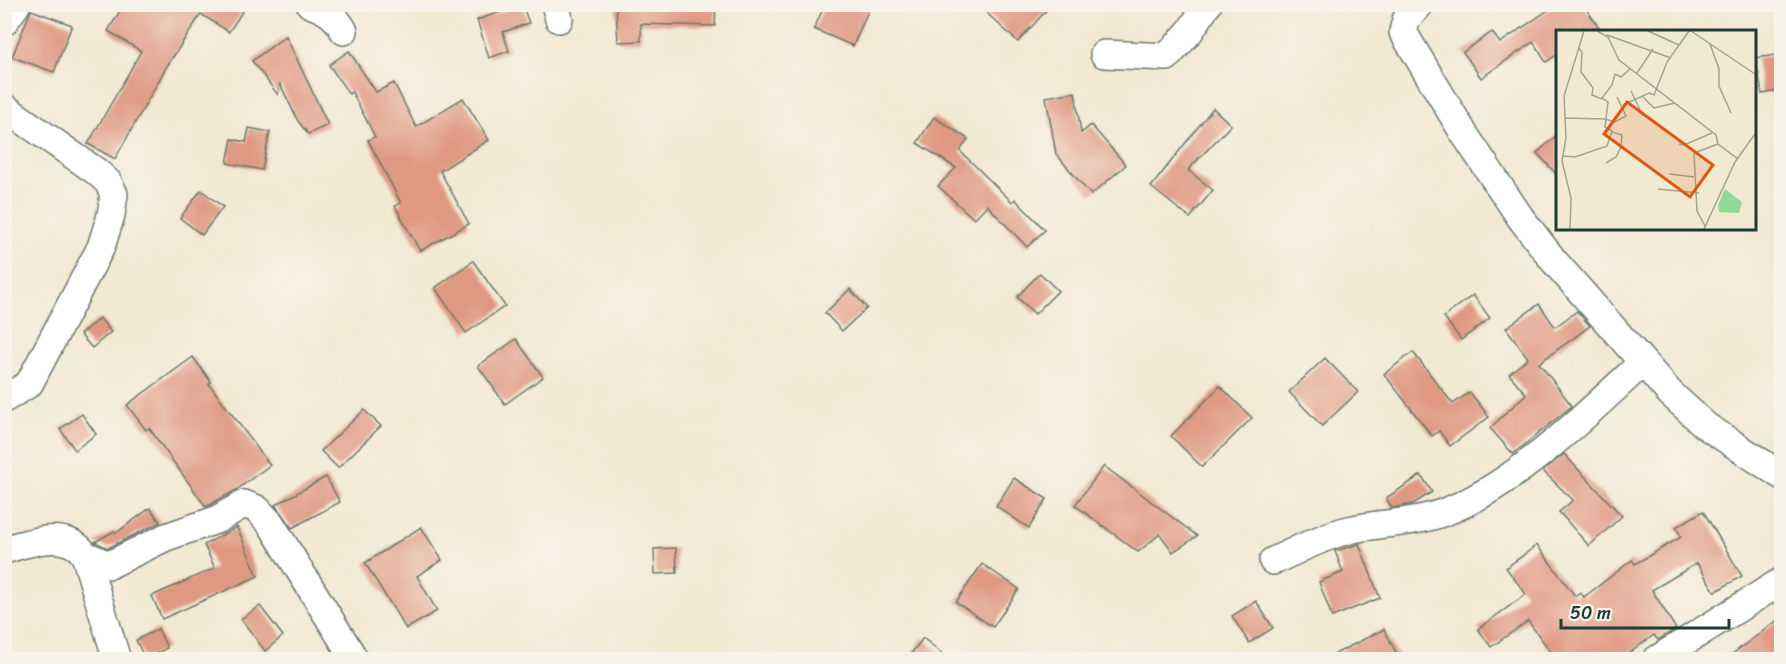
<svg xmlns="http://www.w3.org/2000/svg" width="1786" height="664" font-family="Sriracha,sans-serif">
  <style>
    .building { fill: #df9881 }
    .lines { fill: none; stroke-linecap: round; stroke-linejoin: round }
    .minor-casing { stroke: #69796c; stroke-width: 30 }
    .minor { stroke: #fff; stroke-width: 27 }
    .inset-road { fill: none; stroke: #9ea493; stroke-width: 1.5 }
    .view { fill: #de580e; fill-opacity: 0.15; stroke: #de580e; stroke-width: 3 }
    .inset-edge { fill: none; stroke: #1f3d34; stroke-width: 3 }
  </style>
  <rect width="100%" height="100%" fill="#f7f3e8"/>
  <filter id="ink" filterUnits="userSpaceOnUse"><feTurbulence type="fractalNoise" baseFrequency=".0167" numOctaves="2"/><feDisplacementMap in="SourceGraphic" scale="12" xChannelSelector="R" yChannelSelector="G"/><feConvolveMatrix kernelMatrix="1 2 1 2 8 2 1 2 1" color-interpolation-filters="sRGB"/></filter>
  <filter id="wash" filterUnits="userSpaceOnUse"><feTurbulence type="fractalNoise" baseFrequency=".008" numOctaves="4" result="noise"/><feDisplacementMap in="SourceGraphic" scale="24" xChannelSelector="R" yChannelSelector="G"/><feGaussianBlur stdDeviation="1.35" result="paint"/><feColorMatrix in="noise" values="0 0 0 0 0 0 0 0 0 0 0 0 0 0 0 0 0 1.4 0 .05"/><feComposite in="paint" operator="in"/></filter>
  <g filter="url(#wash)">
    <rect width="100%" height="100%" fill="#f2e9d3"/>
    <g id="blocks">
      <g class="building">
        <polygon points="124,4 247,4 229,32 201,14 167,66 115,159 88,144 141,51 108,31"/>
        <polygon points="504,4 522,4 529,23 503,32 509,51 489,58 477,20 506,10"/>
        <polygon points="662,4 716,4 715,26 641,24 641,41 618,42 616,8"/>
        <polygon points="825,4 871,4 853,46 814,29"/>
        <polygon points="977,4 1052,4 1018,42"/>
        <polygon points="1557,4 1583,4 1602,32 1558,32 1558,54 1546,62 1533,42 1481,78 1463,52 1492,32 1500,43"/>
        <polygon points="31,10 72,25 54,72 12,57"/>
        <polygon points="286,36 328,125 308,134 298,121 280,84 278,95 252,61"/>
        <polygon points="349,51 376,92 394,83 416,127 463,98 489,140 440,171 469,224 420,251 395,206 401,203 368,140 375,137 352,92 349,94 329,65"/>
        <polygon points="1782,54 1782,90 1762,94 1756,58"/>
        <polygon points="1075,92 1081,133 1091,125 1126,165 1091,195 1056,154 1046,97"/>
        <polygon points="1213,108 1231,125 1188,170 1213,190 1190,218 1151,187"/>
        <polygon points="934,117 968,139 960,151 1012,202 1015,199 1045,230 1027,247 987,205 974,219 938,186 956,168 917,143"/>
        <polygon points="249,128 270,132 262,170 227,163 232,139 246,142"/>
        <polygon points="1558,134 1558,176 1537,153"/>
        <polygon points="201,190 223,207 202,235 180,218"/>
        <polygon points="473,261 505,306 466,333 435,288"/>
        <polygon points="1040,273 1058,291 1035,314 1017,297"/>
        <polygon points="850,289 867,308 842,331 825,313"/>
        <polygon points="1473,295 1490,318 1461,340 1444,317"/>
        <polygon points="1539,304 1555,327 1577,311 1590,326 1539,363 1572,406 1513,454 1490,428 1526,394 1509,374 1528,358 1506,328"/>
        <polygon points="100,318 111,332 92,348 80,334"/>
        <polygon points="516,339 543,377 505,404 478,366"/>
        <polygon points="1413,352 1453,404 1470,392 1489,417 1450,446 1439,431 1432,436 1384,374"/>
        <polygon points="193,357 211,382 209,384 270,465 236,490 206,507 149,428 146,430 127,405"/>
        <polygon points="1325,358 1358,392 1322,426 1289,392"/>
        <polygon points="1220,386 1252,418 1202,467 1171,436"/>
        <polygon points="364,410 381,426 338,468 321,451"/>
        <polygon points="82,414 96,434 75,450 60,429"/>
        <polygon points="1564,454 1622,516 1589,546 1559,512 1573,500 1543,471"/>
        <polygon points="1104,466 1197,536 1173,552 1160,534 1138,552 1075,505"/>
        <polygon points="1421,475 1432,492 1413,504 1392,508 1386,498"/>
        <polygon points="326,477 340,502 292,528 275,505"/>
        <polygon points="1014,478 1047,499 1029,528 996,506"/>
        <polygon points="150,508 160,522 108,548 95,542 114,531 116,533"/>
        <polygon points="1703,511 1742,576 1715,592 1697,563 1652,590 1676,629 1658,640 1654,635 1620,660 1557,660 1528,621 1491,647 1478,629 1526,594 1506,568 1537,545 1575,596 1580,592 1584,597 1632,560 1635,564 1681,537 1676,527"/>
        <polygon points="237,527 258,576 162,619 152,596 215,568 204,545"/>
        <polygon points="421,527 442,560 417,576 437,611 406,629 365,563"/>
        <polygon points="1359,544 1380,598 1332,617 1319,582 1343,572 1335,551"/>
        <polygon points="676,548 677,573 655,574 654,549"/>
        <polygon points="982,564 1019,589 993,627 956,602"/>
        <polygon points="1256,601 1273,628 1249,643 1232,616"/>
        <polygon points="260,606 283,636 265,651 241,619"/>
        <polygon points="1782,617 1782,660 1724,660"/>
        <polygon points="158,629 167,648 145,659 136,640"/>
        <polygon points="1384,629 1400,660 1323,660"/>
        <polygon points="923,638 950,660 906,660"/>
      </g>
    </g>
  </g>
  <g filter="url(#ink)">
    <use href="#blocks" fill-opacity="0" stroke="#69796c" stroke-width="1.5"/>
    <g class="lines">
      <g class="minor-casing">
        <g id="minor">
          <path d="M310,4C327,10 335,15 344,31"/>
          <polyline points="555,4 559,19"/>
          <polyline points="1420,4 1406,20 1403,32 1463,132 1520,217 1554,261 1670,393 1706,426 1782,476"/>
          <polyline points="4,22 17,4"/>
          <polyline points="1104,54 1167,57 1190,31 1208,4"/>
          <polyline points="4,107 97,172 108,182 114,194 111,215 101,247 29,384 4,399"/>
          <path d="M4,550C29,542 68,529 85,555L117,660"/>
          <polyline points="85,555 109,565 166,537 216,520 244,504 257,509 271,524 355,660"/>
          <path d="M1273,561C1298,550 1323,536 1349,530C1378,523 1410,524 1439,514C1509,491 1588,413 1642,363"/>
          <polyline points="1656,660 1782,581"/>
        </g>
      </g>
      <use href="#minor" class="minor"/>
    </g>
  </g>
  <g transform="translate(1556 30)">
    <rect width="200" height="200" fill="#f2e9d3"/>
    <path d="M169,159L186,172L183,183L163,182L162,175Z" fill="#8fda96"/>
    <path class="inset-road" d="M41,1L52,7L63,30L160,105L162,114L182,129M92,1L123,15M135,1L199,44M51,5L115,28M154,14L163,39V56L175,83M22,17L26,22L25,42L37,58L36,65L46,69M81,43L97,19M75,61L87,86M87,67L98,78L119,73M67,75L93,63L98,65L111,32L133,1M9,88L49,89M49,89L59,92L70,86L61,67M123,114L128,115L156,103M7,126L19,127L51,116L56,101L49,97L52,72L46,68L56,55L59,44L65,47L75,38M50,133L60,127L65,117L66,105L56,102M113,144L138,147M102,159L143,163M149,196L141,181L138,123L162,114M14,199L15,168L6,131L10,108L8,66L28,1M148,199L179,132L199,104"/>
    <path class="view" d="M71,72L157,135L134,167L48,104Z"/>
    <rect width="200" height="200" class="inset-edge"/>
  </g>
  <rect width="1786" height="664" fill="none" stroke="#f7f3e8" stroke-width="24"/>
  <path d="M1561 619v9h168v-9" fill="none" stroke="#1f3d34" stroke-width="3"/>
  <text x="1570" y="619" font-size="18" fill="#1f3d34" stroke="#f7f3e8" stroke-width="4.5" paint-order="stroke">50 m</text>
</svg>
